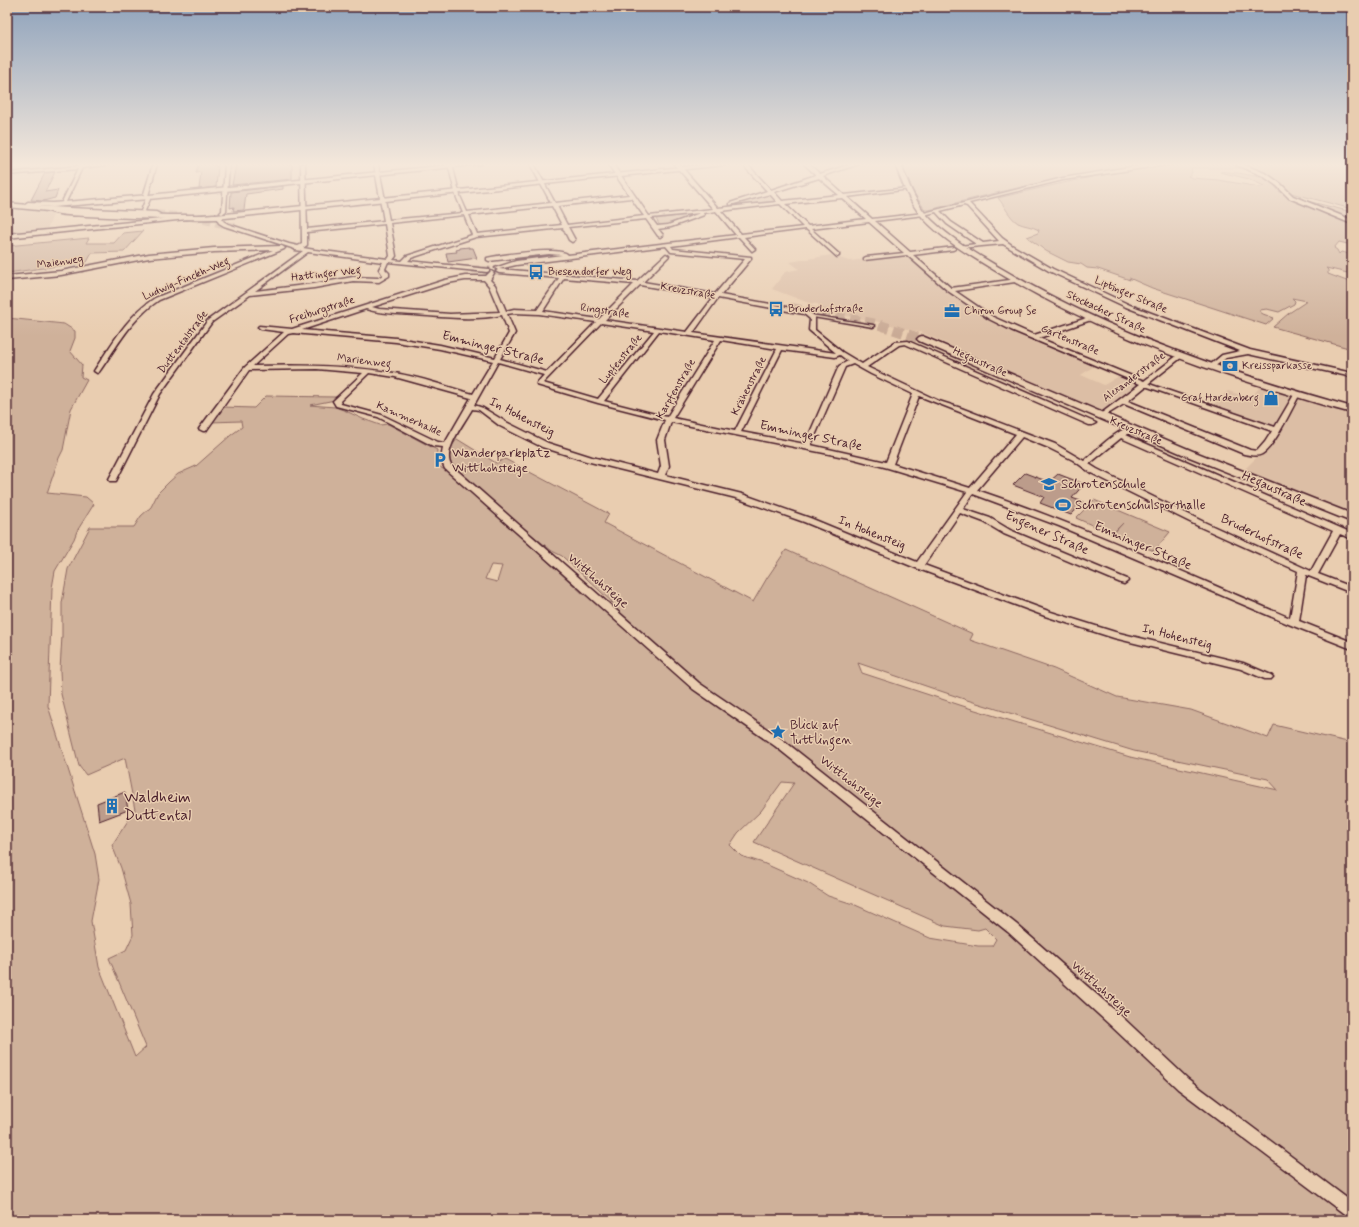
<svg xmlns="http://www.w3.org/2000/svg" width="1359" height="1227" viewBox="0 0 1359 1227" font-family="Mynerve,sans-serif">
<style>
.built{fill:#dcbea5}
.green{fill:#cfb19a;stroke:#8c6862;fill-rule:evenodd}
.building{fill:#bc9c8b;stroke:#4a1f2b}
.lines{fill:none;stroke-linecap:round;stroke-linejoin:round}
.primary-tunnel-far1{stroke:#c9aa95;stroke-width:8;stroke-dasharray:8 4;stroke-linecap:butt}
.primary-tunnel{stroke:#c9aa95;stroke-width:10;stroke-dasharray:10 5;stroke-linecap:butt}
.pedestrian-casing{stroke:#4a1f2b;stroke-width:3}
.minor-casing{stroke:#4a1f2b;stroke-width:3}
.tertiary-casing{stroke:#4a1f2b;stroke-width:3}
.primary-casing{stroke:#4a1f2b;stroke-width:3}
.pedestrian{fill:#e9cdb0;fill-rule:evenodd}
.minor{fill:#e9cdb0;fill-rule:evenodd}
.tertiary{fill:#e9cdb0;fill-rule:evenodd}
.primary{fill:#e9cdb0;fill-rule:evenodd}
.labels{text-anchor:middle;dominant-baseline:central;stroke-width:3;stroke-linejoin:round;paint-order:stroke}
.far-street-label{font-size:11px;fill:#4a1f2b;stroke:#e9cdb0}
.far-poi-label{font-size:11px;fill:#4a1f2b;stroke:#e9cdb0;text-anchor:start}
.street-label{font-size:13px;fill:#4a1f2b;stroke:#e9cdb0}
.poi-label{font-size:13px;fill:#4a1f2b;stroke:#e9cdb0;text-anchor:start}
.near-poi-label{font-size:16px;fill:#4a1f2b;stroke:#e9cdb0;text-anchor:start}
</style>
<rect width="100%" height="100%" fill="#e9cdb0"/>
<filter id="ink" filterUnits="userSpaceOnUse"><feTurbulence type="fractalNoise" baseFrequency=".025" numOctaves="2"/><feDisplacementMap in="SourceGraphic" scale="8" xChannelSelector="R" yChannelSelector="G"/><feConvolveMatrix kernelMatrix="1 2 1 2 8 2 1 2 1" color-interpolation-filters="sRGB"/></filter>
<g filter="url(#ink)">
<path class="built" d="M7 164H58L56 168 7 173Z
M229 164H300L301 181 228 188Z
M7 209 47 212 54 213 46 231 7 234Z
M908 254 950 290 991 318 1097 364 1081 375 1104 385 1121 375 1139 385 1109 409 1099 410 1088 408 923 333 871 320 821 312 818 304 809 303 772 289 785 272 799 269 790 262 831 255 849 261Z
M1262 384 1352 411V515L1242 472 1261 453 1279 431 1212 406 1228 391 1251 398Z"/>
<path class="green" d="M903 164H979L984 167 998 164H1153C1077 173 1003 190 929 210H925C917 196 903 181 903 164Z
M1229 164 1241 168H1191L1192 173 1188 176 1192 178 1218 180 1260 187 1264 186 1249 179 1220 172C1225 170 1262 177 1268 179 1273 182 1275 187 1279 191 1281 193 1284 194 1287 196L1352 212V245L1339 242 1334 248 1337 250 1339 254 1341 252 1350 254 1348 257 1352 264V274L1326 268 1328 270V274L1352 283V349L1273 327 1289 313 1307 301 1292 298 1295 301 1294 304 1279 312 1267 309 1260 310V312L1263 314 1274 318 1266 325 1152 288 1129 278 1130 280 1098 269 1087 268 1081 264 1068 262 1046 251 1027 237 1038 233 1039 230C1032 226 1024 226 1018 223 1009 217 1005 206 998 198 1041 188 1085 177 1129 171 1162 166 1196 164 1229 164Z
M1241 164H1352V209L1291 193 1270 176Z
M765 195 772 197 775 201 735 205Z
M695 214 696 215 660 226 656 219Z
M143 231 124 252 92 253 87 262 7 273V246L89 238 86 243H114L123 233Z
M7 318 64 324 75 331V338L70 351 82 365 81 377 87 380 71 409 63 450 59 458 47 493 86 497 94 504 77 531 74 539 55 571 52 588 48 706 95 854 99 879 91 921 99 967 135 1057 146 1047 109 958 126 950 133 935 131 904 121 868 112 845 135 810 125 758 86 775 79 766 61 694 60 670 62 636V603L68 569 90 527H134L141 516 151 507 158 493 169 482 178 474 196 466 231 435 242 427 241 421 211 422 222 407 254 408 266 396 336 397 335 400 310 405 335 407 346 411 363 419 380 425 388 424 437 450 436 464 443 469 454 468 448 460 452 446 457 439 496 463 505 459 609 514 604 523 753 602 767 578 786 550 973 634 970 640 1054 669 1117 697 1191 710 1268 738 1274 725 1352 743V1220H7ZM521 526 552 551 562 556 613 603 583 594 514 530ZM491 565 502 566 497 582 485 579ZM858 663 967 700 1134 751 1268 779 1278 790 1130 757 972 709 862 673ZM782 782 794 783 754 842 945 926 978 930 985 928 996 939 992 946H978L930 938 853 904 828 896 808 883 763 863 741 856 730 845 738 833 761 811Z
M1094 500 1170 532 1154 551 1113 534 1123 523 1112 534 1076 518Z"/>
<path class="building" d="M198 164H216L215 166H218L216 187 199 189 201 172 196 173Z
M245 164H292V179L232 185 236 165Z
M55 172 45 192 58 190 55 198 43 201 31 200 45 173Z
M283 186V189L246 194 244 210 233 211 234 207 230 208 231 192Z
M469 247V248H473L477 258 448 262 446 253 457 252 456 250 460 249V248Z
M1025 473 1049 482 1058 474 1084 484 1072 498 1083 502 1071 515 1040 503 1044 497 1013 485Z
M125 792 128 810 99 821 97 803Z"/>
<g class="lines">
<path class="primary-tunnel-far1" d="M156 214 196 218 235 227
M471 269 514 272"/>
<path class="primary-tunnel" d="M791 308 877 324 922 339"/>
<defs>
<path id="pedestrian" d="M811 315 873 325 875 326 873 327 813 317 811 316Z"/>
<path id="minor" d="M7 164H9V165L7 166Z
M80 164H114L82 168 65 204 63 205 61 204 78 169 7 175V173L79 166Z
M153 164H157L148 196 151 197 145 211 143 212 141 211 146 198 143 197Z
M225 164H229L226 211 222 214 220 213 222 211Z
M301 164H305L307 229 384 221 374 164H378L389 220 463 213 456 196 448 164H452L460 196 467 212 551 203 530 164H534L555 203 629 195 608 164H613L649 216 713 209 674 164H679L718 208 777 202 770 194 730 205V203L767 191 742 164H747L771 190 816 175 804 164H809L820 174 851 164H859L823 176 844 195 908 188 910 189 847 197 872 219 924 213 1063 178 1117 169 1153 164H1170L1063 180 969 203 1002 238 1013 246 1053 269 1130 305 1250 350 1352 373V377L1248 354 1226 358 1214 367H1210V365L1222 355 1240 351 1126 307 1049 271 1003 244 960 248V246L976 244 947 224 936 212 924 215 875 221 910 252 955 247V249L953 250 913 255 951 288 1017 279V281L1015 282 955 291 993 317 1034 335 1087 318H1091V320L1039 338 1144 381 1178 355H1182V357L1149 383 1152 385 1275 427 1295 393H1299L1300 394C1292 408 1275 446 1262 454 1257 457 1250 455 1244 454L1124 404 1103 417H1099V415L1140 384 1011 330 989 319 948 291 907 255 864 260V258L866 257 904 253 869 222 811 229 839 254V256L837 257 806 229 744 237 755 249 752 251 739 237 671 246 673 249 751 257V259L721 295 808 311 815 317V330L842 352 862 364 895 342 908 341 1096 423 1092 425H1089L905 344 899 345 867 367 939 401 961 408 1055 444 1084 461C1094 452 1121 425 1134 427V431L1126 435 1352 533V539L1340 534 1318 574 1352 587V593L1306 575 1299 621 1352 642V649L1291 625 1059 526 973 494 963 509 990 518 1010 530 1127 579 1128 581 1124 584 1121 583 1004 534 984 522 960 513 924 565 1051 612 1115 632 1243 663 1271 675 1273 677 1271 679H1265L1241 669 1114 638 1045 616 916 568 804 522 736 498 586 461 542 447 500 426 479 410 472 409C465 422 442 451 451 465L699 683 783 740 1016 924 1119 1014 1188 1079 1352 1202V1219L1347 1216 1178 1089 1109 1024 1008 932 775 746 693 689 445 469 441 460 443 447 433 446 378 417 336 406 333 401 334 400 363 373 317 369 249 370 206 431H203L199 429 245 367 284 332 261 329 258 327 259 326 292 329 445 280 465 276H486L491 271 494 273 490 280 495 285 506 311 514 309 537 310 559 278 499 273 497 272 496 271 498 270 495 268 516 261 562 255 549 254 489 261 487 260V258C500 255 562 246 568 255L736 235 716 211 703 213 704 215 671 227 658 229 663 235 660 237 658 236 646 219 568 227 575 240 572 242 569 240 563 228 476 237 411 258 408 261 489 269V271L487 272 388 262 385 269 389 273V276L379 282 353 281 314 288 250 295 212 322 160 394 117 479 116 481H110L109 479 154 394 208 320 303 251 295 250V249L224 226 219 223 216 217 221 216 223 221 228 224 289 244 298 246 302 244ZM819 178 839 195 782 201 774 192ZM631 198 644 216 567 225 557 206ZM842 198 866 219 808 226 785 204ZM780 204 803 227 741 234 721 211ZM964 205 967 206 999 241 983 243 951 222 940 211ZM552 206 562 225 477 234 469 215ZM700 213 668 225 657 226 651 218ZM464 215 472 235 407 256 402 261 393 260 396 256 390 223ZM385 224 390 256 388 259 315 250 303 248 307 245V232ZM666 246 671 252 745 259 715 294 643 282 669 256 666 254 637 281 499 269 516 265ZM308 252 383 262 379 269 383 275 378 278 353 277 314 284 255 291ZM564 278 634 284 599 319 543 311ZM465 280H484L489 286 500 312 450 314 379 309 372 307 448 283ZM640 285 713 298 687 332 605 320ZM718 298 804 314 810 319 809 330 836 353 693 333ZM366 309C382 314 398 314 415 315 443 317 473 321 502 315L509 333 495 358 440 345 396 338 302 330ZM514 313 539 314 596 322 547 372 500 359 515 333 507 314ZM601 323 654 331 598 399 543 383ZM659 331 715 340 667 417 604 401ZM293 333 396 342 440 349 493 361 473 394C447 387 421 377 394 373 347 365 300 365 253 366L288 334ZM721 340 777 349 735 431 673 418ZM782 350 835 357 840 355 848 361 839 366 805 444 741 432ZM498 362 544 375 537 383V385L598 403 665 420 657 440 661 466 658 474 592 457 548 443 506 422 483 408 474 405ZM853 364 871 374 913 394 886 462 811 445 845 367ZM369 373 395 377 471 398 445 443 438 442 382 415 341 404 340 401ZM1145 387H1148L1272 431 1265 442 1257 451 1250 450 1128 401ZM919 396 1016 434 970 488 893 464ZM671 422 854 459 888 468 967 492 917 562 810 518 742 494 665 475 669 466 665 440ZM1022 437 1049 448 1073 460 1091 473 1198 526 1298 571 1290 618C1186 574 1084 526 977 490ZM1121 438 1333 531 1311 571 1204 522 1097 469 1089 464Z
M1235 164H1242L1267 174 1281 184 1293 196 1352 220V224L1289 198 1277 186 1263 176Z
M213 214H215V216L7 238V234Z
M282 246 285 248 284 249 159 300C131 319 118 345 99 372L97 373 94 371C112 344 127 316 155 298L273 250 214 252 149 258 61 275 7 280V276L61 271 149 254 214 248Z"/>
<path id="tertiary" d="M459 164H482L149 199 53 207 28 206 25 204 28 202 53 203 149 195Z
M711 164H734L216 219C173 220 130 218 87 216 75 215 55 216 45 209L48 207 108 213 169 215H216Z
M895 164H901C907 181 914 199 925 213 944 235 978 255 1004 270 1112 334 1231 373 1352 407V413C1325 406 1298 397 1271 389 1178 361 1087 325 1004 276 976 259 945 242 923 218 910 203 902 183 895 164Z"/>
<path id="primary" d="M7 203 48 207 156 212 160 214 156 216 48 211 7 207Z
M922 336 1195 452 1352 514V522L1187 456 919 341 917 339 919 337Z"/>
</defs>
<use href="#pedestrian" class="pedestrian-casing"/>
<use href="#minor" class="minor-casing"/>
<use href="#tertiary" class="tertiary-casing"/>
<use href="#primary" class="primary-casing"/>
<use href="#pedestrian" class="pedestrian"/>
<use href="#minor" class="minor"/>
<use href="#tertiary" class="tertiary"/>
<use href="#primary" class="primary"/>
</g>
</g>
<linearGradient id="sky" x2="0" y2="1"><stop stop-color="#8fa3bc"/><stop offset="0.49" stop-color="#f5e8db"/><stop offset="1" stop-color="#f5e8db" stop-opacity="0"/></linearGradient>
<rect width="1359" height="336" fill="url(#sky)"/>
<defs>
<symbol id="bus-bare" viewBox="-9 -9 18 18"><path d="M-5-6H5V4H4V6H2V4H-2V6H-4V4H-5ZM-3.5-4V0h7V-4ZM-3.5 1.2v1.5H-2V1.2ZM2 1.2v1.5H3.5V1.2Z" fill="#1f6fb2" stroke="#e9cdb0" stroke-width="2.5" paint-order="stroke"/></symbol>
<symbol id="office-bare" viewBox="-9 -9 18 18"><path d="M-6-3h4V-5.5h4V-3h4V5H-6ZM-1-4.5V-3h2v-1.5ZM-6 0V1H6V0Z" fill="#1f6fb2" stroke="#e9cdb0" stroke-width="2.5" paint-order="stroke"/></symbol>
<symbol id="bank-bare" viewBox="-9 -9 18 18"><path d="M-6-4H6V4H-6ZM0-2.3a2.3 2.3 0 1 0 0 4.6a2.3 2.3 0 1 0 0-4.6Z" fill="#1f6fb2" stroke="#e9cdb0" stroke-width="2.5" paint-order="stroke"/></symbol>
<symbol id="shop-bare" viewBox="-9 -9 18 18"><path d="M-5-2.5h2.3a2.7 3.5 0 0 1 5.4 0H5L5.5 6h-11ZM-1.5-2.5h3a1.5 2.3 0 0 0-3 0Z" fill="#1f6fb2" stroke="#e9cdb0" stroke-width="2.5" paint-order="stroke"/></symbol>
<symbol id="parking-bare" viewBox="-9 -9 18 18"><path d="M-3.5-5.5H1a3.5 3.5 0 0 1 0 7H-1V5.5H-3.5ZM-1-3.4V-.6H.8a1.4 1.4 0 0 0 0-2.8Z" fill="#1f6fb2" stroke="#e9cdb0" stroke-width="2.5" paint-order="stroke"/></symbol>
<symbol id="school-bare" viewBox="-9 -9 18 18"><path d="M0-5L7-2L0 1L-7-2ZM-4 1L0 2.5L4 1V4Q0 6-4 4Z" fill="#1f6fb2" stroke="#e9cdb0" stroke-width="2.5" paint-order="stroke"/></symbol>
<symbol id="stadium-bare" viewBox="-9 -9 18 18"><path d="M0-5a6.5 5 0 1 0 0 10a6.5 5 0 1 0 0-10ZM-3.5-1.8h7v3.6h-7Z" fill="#1f6fb2" stroke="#e9cdb0" stroke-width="2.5" paint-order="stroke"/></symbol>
<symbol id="sight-bare" viewBox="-9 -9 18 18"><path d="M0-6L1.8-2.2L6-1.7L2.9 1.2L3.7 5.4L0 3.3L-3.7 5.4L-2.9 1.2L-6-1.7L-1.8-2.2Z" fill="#1f6fb2" stroke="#e9cdb0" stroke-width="2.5" paint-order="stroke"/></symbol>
<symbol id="building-bare" viewBox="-9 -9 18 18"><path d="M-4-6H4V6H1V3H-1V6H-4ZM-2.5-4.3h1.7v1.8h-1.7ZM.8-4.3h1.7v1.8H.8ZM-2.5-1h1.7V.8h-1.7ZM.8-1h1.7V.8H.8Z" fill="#1f6fb2" stroke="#e9cdb0" stroke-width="2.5" paint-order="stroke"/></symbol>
</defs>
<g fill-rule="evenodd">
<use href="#bus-bare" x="525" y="261" width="22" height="22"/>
<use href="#bus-bare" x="765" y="298" width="22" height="22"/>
<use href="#office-bare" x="941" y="300" width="22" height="22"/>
<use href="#bank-bare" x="1219" y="355" width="22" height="22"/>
<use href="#shop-bare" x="1260" y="387" width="22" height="22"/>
<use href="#parking-bare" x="429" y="449" width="22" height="22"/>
<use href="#school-bare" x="1038" y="473" width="22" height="22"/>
<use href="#stadium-bare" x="1052" y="494" width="22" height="22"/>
<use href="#sight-bare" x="767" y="721" width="22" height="22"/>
<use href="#building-bare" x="101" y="795" width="22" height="22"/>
</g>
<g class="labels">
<g class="far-street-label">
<text transform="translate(60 262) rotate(-8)">Maienweg</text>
<text transform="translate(326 274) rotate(-6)">Hattinger Weg</text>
<text transform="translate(186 279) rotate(-23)">Ludwig-Finckh-Weg</text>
<text transform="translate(688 291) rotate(10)">Kreuzstraße</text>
<text transform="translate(1131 295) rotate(23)">Liptinger Straße</text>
<text transform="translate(322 310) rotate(-18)">Freiburgstraße</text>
<text transform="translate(605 311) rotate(8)">Ringstraße</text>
<text transform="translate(1106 312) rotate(25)">Stockacher Straße</text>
<text transform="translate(1070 340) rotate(23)">Gartenstraße</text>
<text transform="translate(183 342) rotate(-53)">Duttentalstraße</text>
<text transform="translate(621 359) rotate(-51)">Lupfenstraße</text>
<text transform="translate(364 361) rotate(7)">Marienweg</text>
<text transform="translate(980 362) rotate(24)">Hegaustraße</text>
<text transform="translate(1134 377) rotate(-37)">Alexanderstraße</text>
<text transform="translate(749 386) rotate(-63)">Krähenstraße</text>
<text transform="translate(676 389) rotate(-60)">Karpfenstraße</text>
<text transform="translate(409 419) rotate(24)">Kammerhalde</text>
<text transform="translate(1136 431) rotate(23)">Kreuzstraße</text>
</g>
<g class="far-poi-label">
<text x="548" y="272">Biesendorfer Weg</text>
<text x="788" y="309">Bruderhofstraße</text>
<text x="964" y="311">Chiron Group Se</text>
<text x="1242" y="366">Kreissparkasse</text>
<text x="1259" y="398" text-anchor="end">Graf Hardenberg</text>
</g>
<g class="street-label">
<text transform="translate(493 348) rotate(14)">Emminger Straße</text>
<text transform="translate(522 417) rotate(27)">In Hohensteig</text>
<text transform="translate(811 436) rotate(12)">Emminger Straße</text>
<text transform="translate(1274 489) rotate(24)">Hegaustraße</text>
<text transform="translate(872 533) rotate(22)">In Hohensteig</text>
<text transform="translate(1047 533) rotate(24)">Engener Straße</text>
<text transform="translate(1262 537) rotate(25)">Bruderhofstraße</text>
<text transform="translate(1143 546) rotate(23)">Emminger Straße</text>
<text transform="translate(598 581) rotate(41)">Witthohsteige</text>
<text transform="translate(1177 637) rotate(14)">In Hohensteig</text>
<text transform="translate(851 782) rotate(38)">Witthohsteige</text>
<text transform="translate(1101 989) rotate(42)">Witthohsteige</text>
</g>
<g class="poi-label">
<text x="452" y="453">Wanderparkplatz<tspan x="452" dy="15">Witthohsteige</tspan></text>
<text x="1061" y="484">Schrotenschule</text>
<text x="1075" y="505">Schrotenschulsporthalle</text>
<text x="790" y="725">Blick auf<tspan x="790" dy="15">Tuttlingen</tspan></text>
</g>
<g class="near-poi-label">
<text x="124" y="797">Waldheim<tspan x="124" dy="18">Duttental</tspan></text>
</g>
</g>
<rect width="1359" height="1227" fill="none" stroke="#e9cdb0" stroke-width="24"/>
<rect x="12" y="12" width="1335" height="1203" fill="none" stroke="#4a1f2b" stroke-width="1.5" filter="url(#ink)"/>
</svg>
